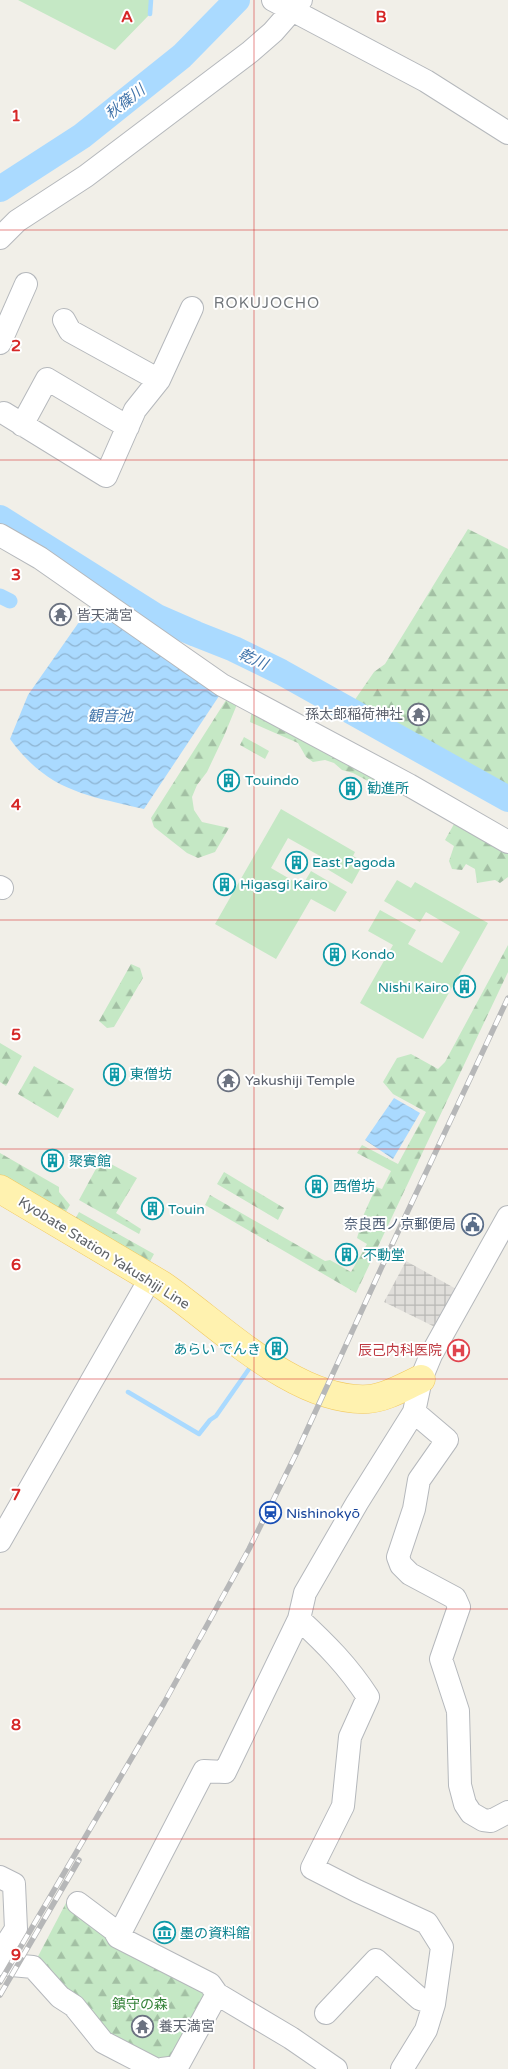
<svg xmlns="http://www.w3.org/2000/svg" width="508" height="2069" viewBox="0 0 508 2069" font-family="'Varela Round','Noto Sans JP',sans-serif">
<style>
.industrial{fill:url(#industrial-grid)}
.green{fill:#c5e8c5}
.forest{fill:url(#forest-firs)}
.water{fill:url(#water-waves)}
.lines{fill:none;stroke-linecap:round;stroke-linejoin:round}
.stream{stroke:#aadaff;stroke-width:4.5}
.canal{stroke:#aadaff;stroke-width:15}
.river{stroke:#aadaff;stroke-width:26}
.minor-casing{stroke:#b5b8bc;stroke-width:24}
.major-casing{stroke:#f2c960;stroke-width:29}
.minor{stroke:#fff;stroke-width:22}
.major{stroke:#fff2af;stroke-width:28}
.rail-casing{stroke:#b6b7b8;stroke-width:5.5}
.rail{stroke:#fff;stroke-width:4;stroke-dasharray:11;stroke-linecap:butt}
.grid{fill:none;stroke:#d62828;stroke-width:1;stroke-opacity:0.55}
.labels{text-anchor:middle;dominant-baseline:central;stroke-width:4;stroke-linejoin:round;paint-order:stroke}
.worship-label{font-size:14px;fill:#5b616d;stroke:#fff;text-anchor:start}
.culture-label{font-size:14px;fill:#0d838f;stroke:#fff;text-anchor:start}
.service-label{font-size:14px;fill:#4e5e75;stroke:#fff;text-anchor:end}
.street-label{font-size:14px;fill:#5f6368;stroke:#fff}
.health-label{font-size:14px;fill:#be3a42;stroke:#fff;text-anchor:end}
.transit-label{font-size:14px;fill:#164399;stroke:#fff;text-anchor:start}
.park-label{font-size:14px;fill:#348238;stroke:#fff}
.water-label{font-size:15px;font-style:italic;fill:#4174aa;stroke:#fff}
.neighbourhood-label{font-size:15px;letter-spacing:1px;fill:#70757a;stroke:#fff}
.grid-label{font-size:16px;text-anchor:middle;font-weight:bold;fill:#d62828;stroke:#fff;stroke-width:4;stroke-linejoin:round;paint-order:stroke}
</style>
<defs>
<pattern id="industrial-grid" width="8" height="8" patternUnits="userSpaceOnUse" patternTransform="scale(1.25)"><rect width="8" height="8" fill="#e0deda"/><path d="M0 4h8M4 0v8" fill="none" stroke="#b9b8b5"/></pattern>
<pattern id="forest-firs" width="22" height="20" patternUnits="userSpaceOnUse" patternTransform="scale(1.25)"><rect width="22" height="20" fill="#c5e8c5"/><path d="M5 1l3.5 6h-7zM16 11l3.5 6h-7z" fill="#a3c0a4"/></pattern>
<pattern id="water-waves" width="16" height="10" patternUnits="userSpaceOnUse" patternTransform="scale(1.25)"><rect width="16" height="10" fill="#aadaff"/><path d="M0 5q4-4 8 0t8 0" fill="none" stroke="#8eb4d2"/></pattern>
</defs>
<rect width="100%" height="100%" fill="#f1efe8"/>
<path class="industrial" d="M406 1261 458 1290 437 1328 384 1302Z"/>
<path class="green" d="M18 0H151L150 14 115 50Z
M281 809 355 852 353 856 364 862 352 884 317 863 320 856 288 838 271 868 302 886 311 871 347 892 335 912 311 899 276 959 215 924Z
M397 880 411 888 415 882 488 923 423 1039 360 1003 393 945 368 931 380 910 416 930 408 944 442 963 460 932 426 912 420 922 384 901Z"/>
<path class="forest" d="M468 529 508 549V787L354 701 374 672 385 664Z
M228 697 238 702 224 736 207 772 197 785 192 797 194 810 202 822 229 828 215 852 198 858 187 853 154 827 151 818Z
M252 709 388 778 381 788 353 773 342 770 334 763 325 760 313 762 306 757 298 743 250 722Z
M244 737 269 751 265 759 240 745Z
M458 817 508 847V877L500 883 495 880 477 883 475 869 466 864 462 870 452 869 449 861 454 846 445 840Z
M508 945V972L356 1293 205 1205 210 1195 325 1261 330 1260 351 1272 367 1244 357 1238 364 1214 376 1187 382 1189 391 1171 357 1153 362 1145 398 1164 426 1112 393 1094 383 1082 397 1058 411 1054 438 1069 445 1062Z
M131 964 140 968 143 978 114 1027 107 1028 99 1021Z
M0 1043 22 1056 6 1086 0 1082Z
M34 1066 74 1089 58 1118 18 1094Z
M0 1153 59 1187V1192L70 1205 64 1215 0 1178Z
M111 1164 137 1178 116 1213 141 1229 139 1234 79 1200 98 1165Z
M224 1172 284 1208 278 1220 217 1184Z
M79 1212 154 1254 147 1267 73 1223Z
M68 1899 210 1984 177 2066 104 2041 33 1966Z"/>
<path class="water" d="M93 602 221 693 144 809C85 795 48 791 10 739L28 695Z
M394 1098 420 1113 393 1159 365 1140Z"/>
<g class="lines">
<path class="stream" d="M150 14 151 0
M128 1392 199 1434 210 1420 216 1416 251 1366"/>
<path class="canal" d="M0 596 10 601"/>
<path class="river" d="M0 189 82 136 182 56 237 0
M0 518 157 617 196 634 234 649 281 672 508 799"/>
<defs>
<path id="minor" d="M273 0 426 81 508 133
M0 238 17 221 86 176 250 52 273 32 301 0
M64 320 70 331 159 380
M0 343 26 284
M4 413 106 476 135 410 159 380 192 308
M22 425 47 379 128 427
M0 535 40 558 222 685 409 785 508 842
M0 887 2 888
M414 1412 447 1440 419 1480 414 1509 398 1557 401 1565 410 1574 455 1598 459 1607 441 1659 458 1711 460 1785 465 1804 471 1813 483 1820 491 1821 508 1812
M0 1541 150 1279
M0 1877 14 1884 16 1929 0 1954
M78 1903 114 1930 118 1937 210 1984 217 1994 291 2038 336 2069
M118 1937 204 1771 225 1772 299 1619
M0 1964 33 1967 60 1997 74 2006 103 2042 155 2069
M326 2013 376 1960 420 1999 434 2004
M162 2069 177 2067 217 1994
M402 2069 426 2030 434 2004 442 1947 427 1923 357 1891 312 1868 343 1806 350 1737 368 1697C348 1666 326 1644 299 1619L305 1593 357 1503 414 1412 421 1379 431 1355 508 1217"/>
<path id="major" d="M0 1189 162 1285C219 1324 295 1403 368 1399 386 1398 405 1386 421 1379"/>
</defs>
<use href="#minor" class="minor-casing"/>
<use href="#major" class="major-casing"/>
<use href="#minor" class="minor"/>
<use href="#major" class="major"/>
<defs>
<path id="rail" d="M0 1982 164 1703 249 1549 296 1454 390 1249 508 998
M0 1995 79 1860"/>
</defs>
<use href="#rail" class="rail-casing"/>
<use href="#rail" class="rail"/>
</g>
<path class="grid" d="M254 0V2069M0 230H508M0 460H508M0 690H508M0 920H508M0 1149H508M0 1379H508M0 1609H508M0 1839H508"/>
<defs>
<symbol id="temple-ring" viewBox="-11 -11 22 22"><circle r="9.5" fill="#fff" stroke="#6b7280" stroke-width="1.5"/><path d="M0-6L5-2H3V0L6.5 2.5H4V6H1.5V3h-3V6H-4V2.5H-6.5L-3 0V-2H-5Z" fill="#6b7280"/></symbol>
<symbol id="building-ring" viewBox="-11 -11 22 22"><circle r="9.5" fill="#fff" stroke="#0f9aa8" stroke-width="1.5"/><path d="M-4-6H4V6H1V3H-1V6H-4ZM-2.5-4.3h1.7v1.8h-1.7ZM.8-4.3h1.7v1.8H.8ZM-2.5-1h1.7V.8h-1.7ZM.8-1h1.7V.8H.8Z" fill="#0f9aa8"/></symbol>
<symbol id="civic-ring" viewBox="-11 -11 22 22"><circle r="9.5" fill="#fff" stroke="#5c6f8a" stroke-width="1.5"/><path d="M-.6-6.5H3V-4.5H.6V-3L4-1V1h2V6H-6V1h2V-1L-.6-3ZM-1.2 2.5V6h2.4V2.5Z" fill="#5c6f8a"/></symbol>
<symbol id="hospital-ring" viewBox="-11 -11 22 22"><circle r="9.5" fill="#fff" stroke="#e0444e" stroke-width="1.5"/><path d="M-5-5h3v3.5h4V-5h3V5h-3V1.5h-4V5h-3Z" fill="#e0444e"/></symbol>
<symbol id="station-ring" viewBox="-11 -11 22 22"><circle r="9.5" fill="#fff" stroke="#1a4fb4" stroke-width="1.5"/><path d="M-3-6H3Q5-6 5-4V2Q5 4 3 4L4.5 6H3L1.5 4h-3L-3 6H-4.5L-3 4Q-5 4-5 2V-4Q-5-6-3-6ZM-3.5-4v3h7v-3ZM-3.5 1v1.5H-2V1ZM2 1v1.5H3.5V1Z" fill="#1a4fb4"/></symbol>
<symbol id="museum-ring" viewBox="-11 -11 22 22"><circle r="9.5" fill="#fff" stroke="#0f9aa8" stroke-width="1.5"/><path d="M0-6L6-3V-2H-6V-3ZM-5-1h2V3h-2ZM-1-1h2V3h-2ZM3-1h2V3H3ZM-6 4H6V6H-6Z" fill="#0f9aa8"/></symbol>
</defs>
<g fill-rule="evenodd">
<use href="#temple-ring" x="48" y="602" width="25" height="25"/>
<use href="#temple-ring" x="406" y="702" width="25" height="25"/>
<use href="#building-ring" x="216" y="768" width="25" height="25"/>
<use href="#building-ring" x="338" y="776" width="25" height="25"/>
<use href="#building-ring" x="284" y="850" width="25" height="25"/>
<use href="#building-ring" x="212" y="872" width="25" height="25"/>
<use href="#building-ring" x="322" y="942" width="25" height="25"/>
<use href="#building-ring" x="452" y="974" width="25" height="25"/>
<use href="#building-ring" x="102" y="1062" width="25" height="25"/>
<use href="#temple-ring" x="216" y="1068" width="25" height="25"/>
<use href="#building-ring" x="40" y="1148" width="25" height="25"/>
<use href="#building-ring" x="304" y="1174" width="25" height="25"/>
<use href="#building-ring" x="140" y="1196" width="25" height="25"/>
<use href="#civic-ring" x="460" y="1212" width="25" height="25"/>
<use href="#building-ring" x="334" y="1242" width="25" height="25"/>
<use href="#building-ring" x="264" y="1336" width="25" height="25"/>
<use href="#hospital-ring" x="446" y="1338" width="25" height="25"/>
<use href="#station-ring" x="258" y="1500" width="25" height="25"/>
<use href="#museum-ring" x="152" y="1920" width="25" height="25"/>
<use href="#temple-ring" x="130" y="2014" width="25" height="25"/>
</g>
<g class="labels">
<g class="worship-label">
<text x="77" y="615">皆天満宮</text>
<text x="403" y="714" text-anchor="end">孫太郎稲荷神社</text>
<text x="245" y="1080">Yakushiji Temple</text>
<text x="159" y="2026">養天満宮</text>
</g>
<g class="culture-label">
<text x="245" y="780">Touindo</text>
<text x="367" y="788">勧進所</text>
<text x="312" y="862">East Pagoda</text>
<text x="240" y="884">Higasgi Kairo</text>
<text x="351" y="954">Kondo</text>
<text x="449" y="987" text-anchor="end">Nishi Kairo</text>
<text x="130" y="1074">東僧坊</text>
<text x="69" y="1161">聚賓館</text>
<text x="333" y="1186">西僧坊</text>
<text x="168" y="1209">Touin</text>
<text x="363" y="1255">不動堂</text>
<text x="261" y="1349" text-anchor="end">あらい でんき</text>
<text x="180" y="1933">墨の資料館</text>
</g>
<g class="service-label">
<text x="456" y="1224">奈良西ノ京郵便局</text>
</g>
<g class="street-label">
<text transform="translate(104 1253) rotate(32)">Kyobate Station Yakushiji Line</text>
</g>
<g class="health-label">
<text x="442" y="1350">辰己内科医院</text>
</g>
<g class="transit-label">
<text x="286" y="1513">Nishinokyō</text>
</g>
<g class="park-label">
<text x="140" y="2004">鎮守の森</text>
</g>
<g class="water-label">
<text transform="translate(125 102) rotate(-38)">秋篠川</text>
<text transform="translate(253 659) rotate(24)">乾川</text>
<text x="110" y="716">観音池</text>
</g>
<g class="neighbourhood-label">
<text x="267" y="303">ROKUJOCHO</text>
</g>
</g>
<g class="grid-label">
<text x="127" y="22">A</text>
<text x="381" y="22">B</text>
<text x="16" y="121">1</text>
<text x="16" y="351">2</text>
<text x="16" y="580">3</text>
<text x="16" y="810">4</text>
<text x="16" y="1040">5</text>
<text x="16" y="1270">6</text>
<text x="16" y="1500">7</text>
<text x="16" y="1730">8</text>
<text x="16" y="1960">9</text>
</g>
</svg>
